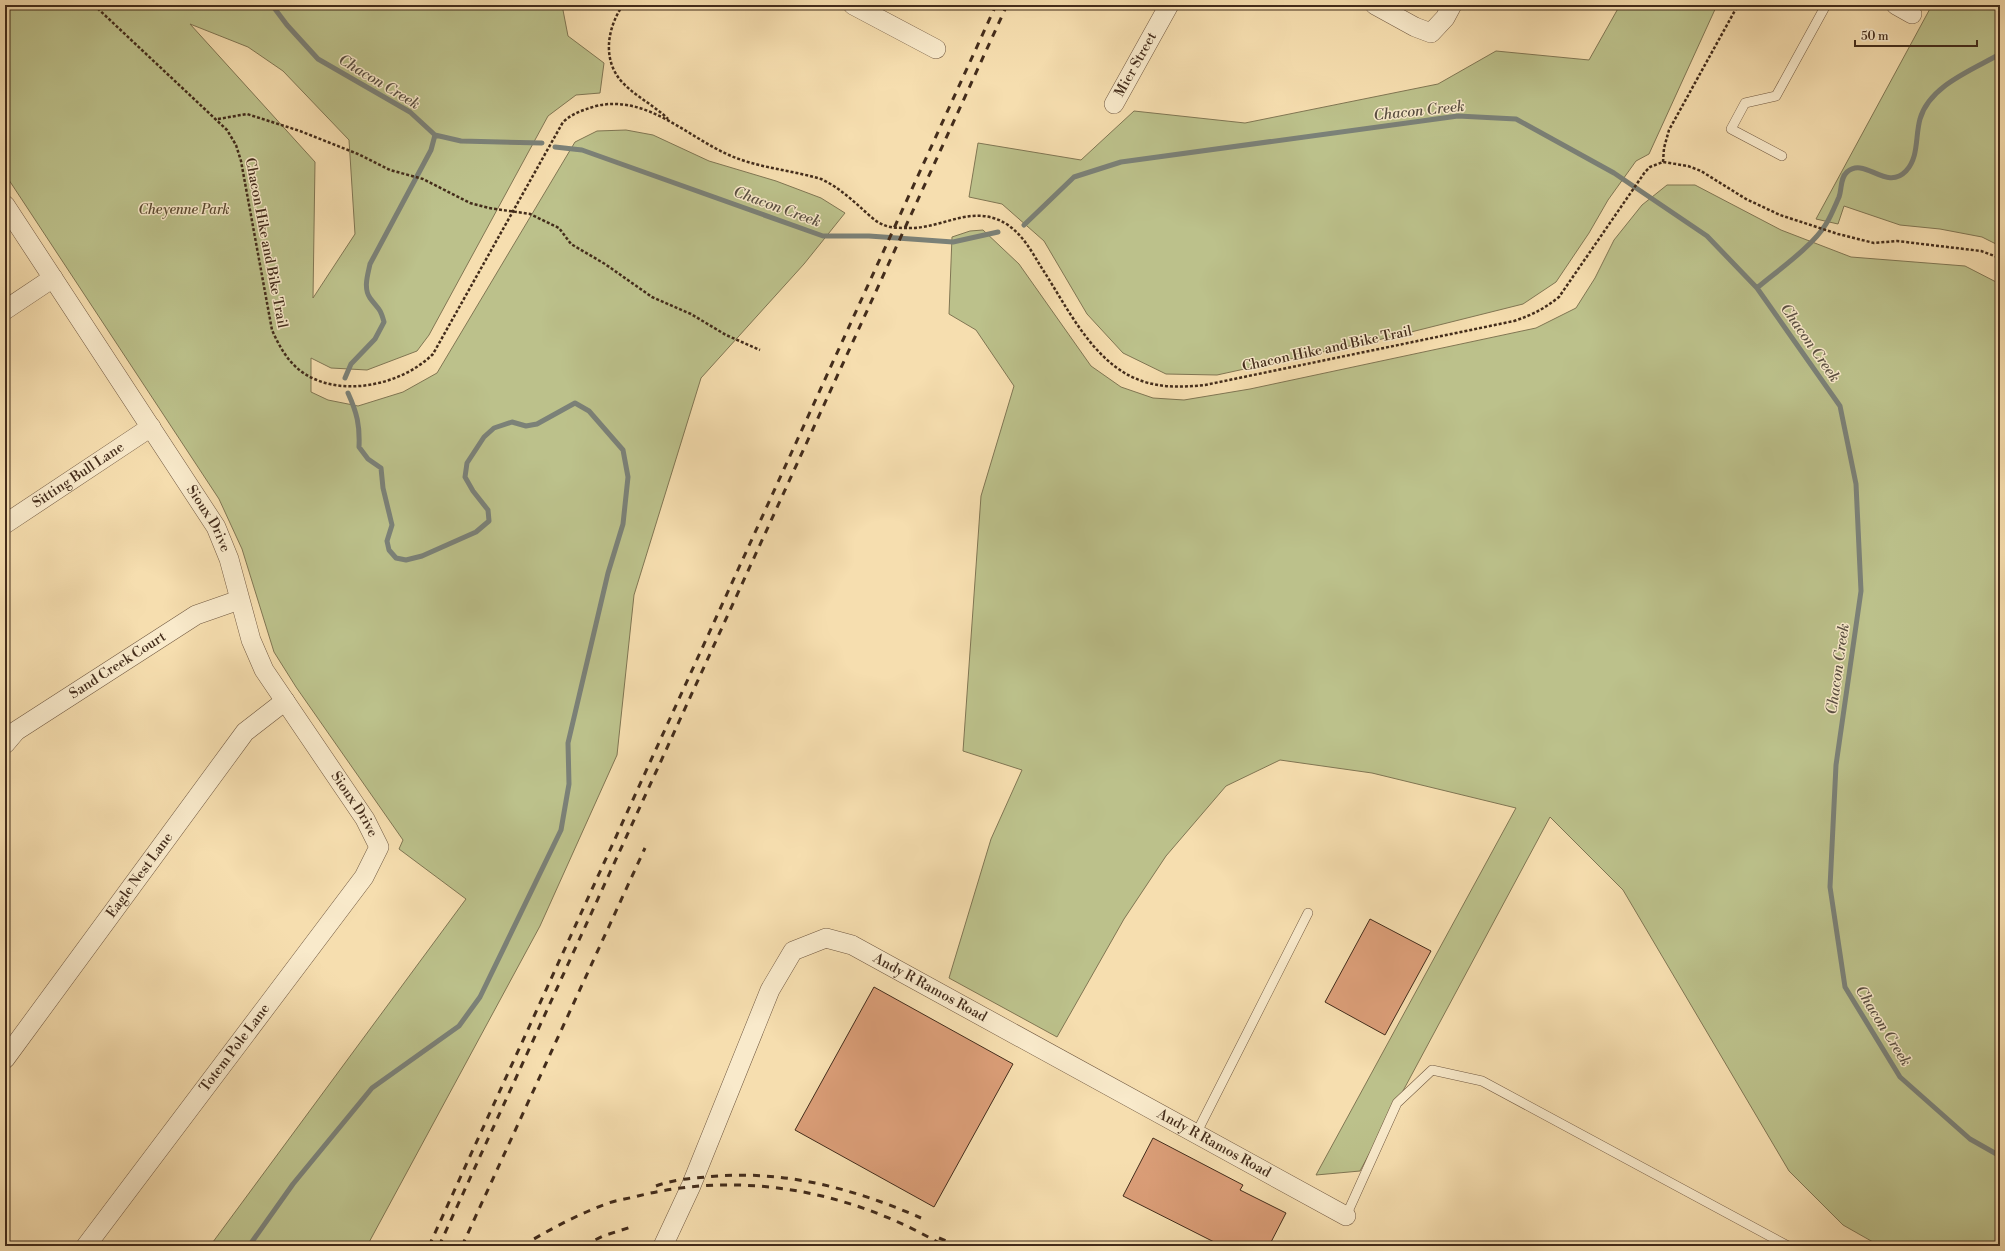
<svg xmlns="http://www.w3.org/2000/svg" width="2005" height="1251" viewBox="0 0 2005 1251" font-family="'Libre Bodoni',serif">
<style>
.green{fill:#bcc18b;stroke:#807653;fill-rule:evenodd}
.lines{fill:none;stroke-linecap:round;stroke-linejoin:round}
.stream{stroke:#7b8178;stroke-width:5}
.building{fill:#db9e78;stroke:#432c1b}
.lane-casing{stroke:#705840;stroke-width:10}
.street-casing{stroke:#705840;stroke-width:20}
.path{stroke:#432c1b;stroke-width:2.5;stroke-dasharray:3 2;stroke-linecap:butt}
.lane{stroke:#f9eacb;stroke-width:9}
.street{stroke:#f9eacb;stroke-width:19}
.rail{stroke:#432c1b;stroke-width:3;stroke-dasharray:7 7;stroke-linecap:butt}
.labels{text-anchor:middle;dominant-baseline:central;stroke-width:3;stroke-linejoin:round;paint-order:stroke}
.street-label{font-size:14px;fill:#432c1b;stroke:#f9eacb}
.park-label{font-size:14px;font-style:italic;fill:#5b4a31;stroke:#f9eacb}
.water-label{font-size:15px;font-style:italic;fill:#5a4f42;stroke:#f9eacb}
</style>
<rect width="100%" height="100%" fill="#f6deaf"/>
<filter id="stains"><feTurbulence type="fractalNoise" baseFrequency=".005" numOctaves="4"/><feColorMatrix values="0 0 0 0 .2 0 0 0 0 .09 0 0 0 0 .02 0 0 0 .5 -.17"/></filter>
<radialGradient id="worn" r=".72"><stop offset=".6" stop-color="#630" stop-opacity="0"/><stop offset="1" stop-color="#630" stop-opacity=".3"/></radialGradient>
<path class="green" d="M5 5H562L568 36 604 63 600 93 576 95 548 116 429 335 417 351 367 370 331 368 311 358V392L328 400 358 406 403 392 437 373 575 142 597 131 626 130 653 135 709 161 776 181 821 198 845 213 804 264 701 378 634 595 617 755 540 926 367 1246H210L466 899 399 849 403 840 296 687 274 652 242 549 219 499 5 174ZM190 24 248 47 283 71 349 140 355 234 313 298 315 162Z
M1620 5H1717L1649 154 1636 161 1608 200 1589 233 1556 282 1523 304 1391 337 1217 375 1166 374 1123 353 1087 314 1044 241 1002 204 969 197 978 143 1081 160 1134 111 1245 123 1438 84 1496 51 1589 60Z
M1932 5H2000V246L1982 237 1940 229 1900 225 1844 206 1838 224 1816 219Z
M1667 185H1695L1781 230 1851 257 1965 266 2000 284V1246H1880L1843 1225 1789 1171 1623 890 1550 817 1360 1171 1316 1175 1516 808 1372 773 1280 760 1226 786 1166 856 1124 919 1057 1037 949 978 991 839 1022 770 963 751 981 496 1014 386 976 330 949 314 952 237 970 231 983 230 1019 264 1091 366 1121 387 1153 398 1184 400 1250 389 1536 328 1576 308 1595 278 1614 240 1642 205Z"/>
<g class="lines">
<path class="stream" d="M272 5 287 25 318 59 410 112 435 135 461 141 542 143
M555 147 582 150 823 236H869L953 242 998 232
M1024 225 1074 177 1121 162 1458 116 1516 119 1614 173 1707 236 1757 288 1840 406 1856 484 1861 591 1836 765 1830 887 1845 987 1900 1077 1970 1139 2000 1156
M1757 288C1777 271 1813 246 1826 224 1831 216 1835 206 1839 197 1842 189 1840 178 1847 172 1865 156 1886 192 1906 171 1919 157 1915 137 1920 119 1929 86 1972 70 2000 54
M345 378 351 364 375 339 384 322C380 307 378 309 370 298 363 288 368 274 370 264L431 150 435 135
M249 1246 293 1184 372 1088 459 1026 480 997 561 830 569 784 568 743 608 573 623 524 628 477 623 450 589 411 575 403 537 424 526 426 512 422 494 428 484 437 467 463 465 477 473 491 488 510 489 521 476 532 422 556 406 560 396 558 389 550 387 541 392 525 383 488 381 468 368 459 359 447C360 425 357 413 348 393"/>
</g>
<path class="building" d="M1370 919 1431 951 1385 1035 1325 1002Z
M874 987 1013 1064 934 1207 795 1130Z
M1153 1138 1243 1185 1240 1190 1286 1213 1269 1246H1222L1123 1196Z"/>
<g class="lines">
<defs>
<path id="lane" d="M1782 156 1731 129 1745 103 1776 96 1826 5
M1196 1134 1308 913
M1346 1216 1397 1103 1432 1070 1482 1081 1788 1246"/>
<g id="street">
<path d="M853 5 936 49"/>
<path d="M1375 5 1415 27 1431 33 1445 18 1452 5"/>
<path d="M1896 5 1912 14"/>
<path id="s1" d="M1114 104 1169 5"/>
<path id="s2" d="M5 205 216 527 229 559 251 640 264 670 365 819 379 847 364 877 86 1246"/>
<path d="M5 310 53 278"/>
<path id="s3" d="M5 524 151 427"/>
<path id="s4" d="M5 744 16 731 196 615 239 600"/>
<path id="s5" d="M5 1059 245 732 285 701"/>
<path id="s6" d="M663 1246 691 1186 770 990 793 951 826 938 852 945 1346 1216"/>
</g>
</defs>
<use href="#lane" class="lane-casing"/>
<use href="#street" class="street-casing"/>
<path class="path" d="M94 5 227 130 236 145 241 161 272 330C279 346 288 362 302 372 340 399 402 385 433 354L563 122C573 113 583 110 596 106 646 94 686 136 729 155 758 168 791 170 821 179 836 186 848 196 860 207 867 213 875 222 884 225 890 228 901 228 908 228 944 229 973 202 1008 225 1024 236 1033 254 1043 270 1069 310 1095 367 1145 382 1165 388 1185 387 1205 385L1514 321C1532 315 1544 309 1559 297L1645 172 1650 167 1663 162 1688 166 1701 171 1746 199 1780 215 1838 234 1874 243 1897 241 1981 251 2000 258
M623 5C607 28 602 60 622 82 636 97 654 105 668 119
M218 119 247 114 300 131 358 154 390 170 423 179 470 203 489 208 530 214 559 228 571 244 605 264 652 297 691 314 726 335 760 350
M1663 162 1664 148 1669 130 1738 5"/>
<use href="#lane" class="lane"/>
<use href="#street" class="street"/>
<path class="rail" d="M656 1186C672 1180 690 1178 707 1177 781 1169 853 1188 921 1218
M939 1238 958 1246
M429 1246 996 5
M439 1246 1007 5
M462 1246 645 848
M522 1246C549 1230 576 1215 606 1204 616 1200 627 1199 638 1196 742 1170 852 1191 944 1246
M583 1246 603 1236 631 1227"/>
</g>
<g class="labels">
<g class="street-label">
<text stroke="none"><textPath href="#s1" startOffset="45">Mier Street</textPath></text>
<text transform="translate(266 243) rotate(79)">Chacon Hike and Bike Trail</text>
<text transform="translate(1327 349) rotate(-12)">Chacon Hike and Bike Trail</text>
<text stroke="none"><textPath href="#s3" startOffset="88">Sitting Bull Lane</textPath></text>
<text stroke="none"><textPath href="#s2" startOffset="374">Sioux Drive</textPath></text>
<text stroke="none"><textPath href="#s4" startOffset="138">Sand Creek Court</textPath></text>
<text stroke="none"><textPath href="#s2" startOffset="698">Sioux Drive</textPath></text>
<text stroke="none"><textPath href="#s5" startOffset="228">Eagle Nest Lane</textPath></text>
<text stroke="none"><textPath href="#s6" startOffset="474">Andy R Ramos Road</textPath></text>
<text transform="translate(235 1048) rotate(-53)">Totem Pole Lane</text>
<text stroke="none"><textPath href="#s6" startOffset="798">Andy R Ramos Road</textPath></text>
</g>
<g class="park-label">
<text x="184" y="210">Cheyenne Park</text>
</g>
<g class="water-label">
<text transform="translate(379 82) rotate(31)">Chacon Creek</text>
<text transform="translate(1419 111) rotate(-6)">Chacon Creek</text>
<text transform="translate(777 207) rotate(20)">Chacon Creek</text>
<text transform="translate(1810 343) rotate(55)">Chacon Creek</text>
<text transform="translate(1838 669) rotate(-82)">Chacon Creek</text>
<text transform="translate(1883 1026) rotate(58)">Chacon Creek</text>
</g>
</g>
<rect width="2005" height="1251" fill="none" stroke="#f6deaf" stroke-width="20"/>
<rect x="6" y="6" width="1993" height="1239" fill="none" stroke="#432c1b" stroke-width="2"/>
<rect x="10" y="10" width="1985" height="1231" fill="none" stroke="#432c1b"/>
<path d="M1855 40v6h122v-6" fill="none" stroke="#432c1b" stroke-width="2"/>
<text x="1861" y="40" font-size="12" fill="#432c1b" stroke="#f9eacb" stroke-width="3" paint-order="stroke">50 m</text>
<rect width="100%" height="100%" filter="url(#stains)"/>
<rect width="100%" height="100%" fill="url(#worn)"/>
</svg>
